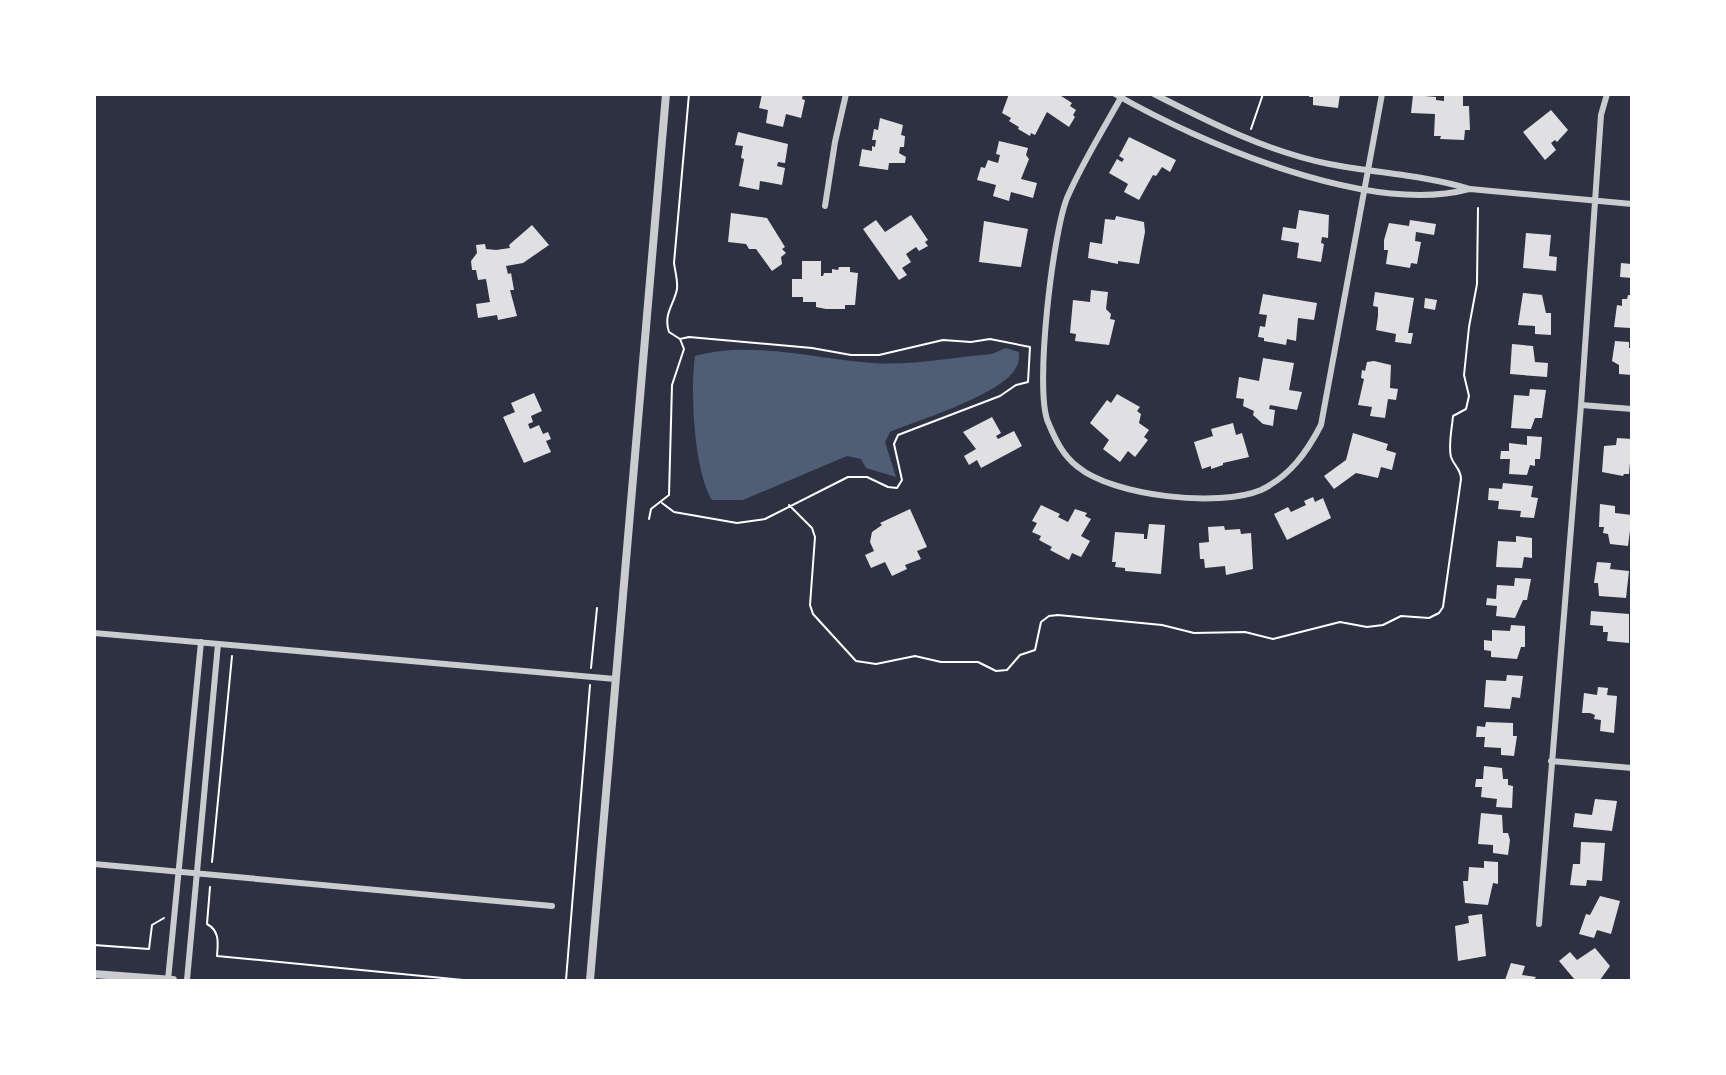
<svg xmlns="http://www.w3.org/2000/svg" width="1726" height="1075" viewBox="0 0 1726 1075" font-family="'Playfair Display',serif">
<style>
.water{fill:#4f5d75}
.building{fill:#e0e0e3}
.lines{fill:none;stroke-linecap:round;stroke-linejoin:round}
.path{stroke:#fff;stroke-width:2}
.minor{stroke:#caccd0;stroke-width:6}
.tertiary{stroke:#caccd0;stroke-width:8}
</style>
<rect width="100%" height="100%" fill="#2d3142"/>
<path class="water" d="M1006 348 1019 352C1019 357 1019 363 1017 366 1005 394 918 420 890 432L885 442 896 477 866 468 861 459 847 456 743 500H712C694 472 690 390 695 356 751 340 815 359 873 363 910 366 954 357 992 354Z"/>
<path class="building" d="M762 94H803L802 99 805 100 801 118 786 114 783 127 766 123 768 110 759 108Z
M1009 94H1058L1072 103 1070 106 1076 110 1073 115 1075 117 1069 127 1047 112 1035 135 1031 133 1030 136 1018 129 1019 127 1009 121 1011 118 1002 113Z
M1310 94H1340L1338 108 1313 105V97H1309Z
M1444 94H1463V106H1469L1470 130H1465L1464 140 1440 139 1441 136H1434L1435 114 1411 113 1413 95 1436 97V100L1444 101Z
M1551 110 1568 130 1557 142 1555 140 1551 143 1556 150 1545 160 1523 132Z
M880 118 903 125 901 135 905 136 904 147H900L899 153 906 157 905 163H889L888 170 859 166 862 149 872 151V146L875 147 876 140H872L874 129 878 130Z
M738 132 788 144 785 163 778 162 777 166 785 168 782 185 760 181 759 190 739 186 744 159 741 158 743 146 735 145Z
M1129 137 1176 160 1170 172 1162 167 1156 176 1153 175 1139 200 1124 192 1128 184 1109 173 1117 159 1122 162 1124 159 1119 156Z
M999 141 1028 148 1026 155 1029 159 1021 179 1037 183 1033 198 1011 192 1009 201 993 196 996 185 977 180 981 167 985 168 988 160 998 163 1000 155 996 154Z
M1299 210 1329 215 1328 238 1322 237 1321 243 1324 244 1321 262 1297 258 1299 243 1281 240 1283 227 1296 229Z
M731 213 767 218 785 247 782 249 786 253 781 257 782 264 772 271 756 249H749L746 244 728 242Z
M911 215 928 240 925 242 928 246 919 251 916 247 906 254 911 262 902 268 907 275 899 280 863 229 876 220 885 232Z
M1116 216 1144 222 1145 232 1139 264 1118 261V264L1088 258 1090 242 1102 244 1105 219 1115 220Z
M1410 220 1436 224 1434 235 1416 232 1415 241 1421 242 1417 264 1411 263 1410 268 1386 264 1388 250H1384V240L1389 223 1409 226Z
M984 221 1028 229 1021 267 979 262Z
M532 225 549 245 523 263 506 266 508 274 511 273 514 290H510L517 316 498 320 497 315 478 318 476 304 490 302 486 279 478 280 476 270H472L471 261 477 253 476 245 485 244 486 249 496 250 510 248 509 245Z
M1526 233 1551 235 1549 256 1557 257 1556 271 1523 268Z
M802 261H821V276H823L824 273H832V269L838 270 839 267H850V272L858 273 855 305H845V309H826L816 307V302H803V297H792V279H802Z
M1621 263 1632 264V278L1620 277Z
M1091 290 1108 292 1106 309 1111 314 1110 319 1115 320 1109 345 1075 341 1076 334 1070 333 1073 300 1090 302Z
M1375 292 1414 298 1408 333H1413L1411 344 1395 342 1396 334 1376 330 1378 316V307L1373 306Z
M1523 293 1542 295 1546 313H1551V335L1535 334V326L1518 325Z
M1263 294 1317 303 1314 320 1298 318 1296 341 1287 339 1286 345 1264 341V338L1258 337 1260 326 1265 327 1267 315 1259 314Z
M1628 295H1632L1630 328 1614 327 1617 305 1622 306V299H1627Z
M1425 298 1437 300 1435 310 1424 308Z
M1615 341 1629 342V348H1632V375L1619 374V365L1612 361Z
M1512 344 1533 346 1535 362 1548 363 1547 377 1510 374Z
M1263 358 1294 363 1289 390 1302 392 1297 410 1270 405 1269 409 1275 410 1273 426 1263 424 1253 415 1254 411 1243 406 1244 399 1236 398 1239 377 1259 381Z
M1374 361 1391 365 1390 388 1398 389 1396 400 1388 399 1385 418 1370 416 1372 407 1358 405 1364 379 1361 378 1362 370 1365 371 1367 362Z
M1530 389 1546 390 1542 418H1535L1531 429 1511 428 1514 395 1529 396Z
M534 393 542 411 531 416 533 422 528 424 530 429 539 425 543 434 548 432 551 439 546 441 551 452 524 463 503 417 515 412 511 403Z
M1117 394 1140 407 1137 411 1141 414 1139 423 1149 430 1144 437 1148 440 1135 457 1128 451 1120 462 1103 449 1109 440 1090 423 1107 400 1111 403Z
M992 417 1001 433 996 436 998 439 1014 431 1022 446 981 468 977 460 969 465 964 456 976 449 963 432Z
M1233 423 1236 435 1242 433 1249 457 1223 463V465L1211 469V466L1202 469 1194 442 1213 436 1211 429Z
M1353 433 1388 444 1386 450 1396 453 1392 470 1381 467 1378 478 1356 473 1334 489 1324 476 1346 460Z
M1527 436 1542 437 1540 459H1535V466L1530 465 1527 475 1509 474 1510 459H1500L1501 451H1509V443L1527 445Z
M1617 438 1632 439 1629 474H1624L1623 476 1602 472 1604 446 1616 445Z
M1503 483 1533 486 1531 497 1538 498 1534 518 1520 517 1521 511 1498 509 1499 501 1488 500 1489 488 1502 489Z
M1313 497 1315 502 1323 498 1331 518 1287 540 1274 514 1288 507 1291 512 1306 505 1304 501Z
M1600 504 1615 506V513L1632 515 1628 546 1610 544 1608 534 1603 533 1604 527H1599Z
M1041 505 1060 514 1058 517 1068 522 1075 509 1087 513 1085 516 1091 519 1081 536 1090 541 1081 557 1072 553 1069 560 1050 550 1052 547 1039 540 1041 536 1032 532 1037 523 1032 521Z
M910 509 927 547 917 551 921 559 905 565 907 569 892 576 885 562 871 568 865 555 874 551 870 542 872 532 882 525 880 523Z
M1149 524 1165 525 1161 574 1125 571V568L1115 567 1116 562H1112L1115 532 1144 534V539H1147Z
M1224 526 1225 530 1240 529 1241 534 1251 533 1253 569 1226 575 1225 566 1205 568 1204 559H1200L1199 543 1209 542 1208 527Z
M1516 536 1532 538V558L1524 557 1522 568 1496 567 1498 541 1516 542Z
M1597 562 1611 563 1610 569 1629 571 1626 598 1599 596 1598 583H1594Z
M1515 578 1531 579 1527 600H1523L1515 618 1496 616 1497 606 1486 605 1487 598 1496 599 1497 585 1514 586Z
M1591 611 1629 614V643L1607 641 1608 632H1603V626L1590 625Z
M1511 625 1525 626V647H1521L1517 659 1491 657V651L1484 650V640L1492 641V630L1510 631Z
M1507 675 1523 676 1520 698 1512 697 1510 709 1484 707 1486 680 1506 681Z
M1598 687 1608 688 1607 695 1617 696 1614 733 1600 731 1601 720 1594 719 1595 715 1590 713H1582L1584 693 1597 695Z
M1486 722 1513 723V736H1517L1514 756 1501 755V748L1484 747 1485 737H1476L1477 726 1485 727Z
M1484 766 1502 768 1503 779H1508V785L1513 786 1512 808 1496 807 1497 799 1481 797 1482 787H1475L1476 779H1483Z
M1595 799 1617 801 1612 831 1573 827 1575 813 1592 815Z
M1481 813 1502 815 1503 833H1508L1510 840 1508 855 1493 853V845L1478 844Z
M1581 842 1605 843 1602 881 1587 880 1586 886 1570 885 1573 864H1580Z
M1484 861 1498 862V884L1493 883 1488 905 1465 903 1463 881H1468L1469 867 1484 868Z
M1600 896 1620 901 1611 934 1597 930 1594 938 1579 934 1586 914 1590 915Z
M1482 914 1486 956 1458 961 1455 926 1469 923 1468 916Z
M1595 948 1610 966 1600 980H1575L1559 961 1570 952 1577 960Z
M1511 963 1525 966 1522 975 1536 977 1534 980H1505Z"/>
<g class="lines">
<path class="path" d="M1251 129 1263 94
M662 503 674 512 737 523 765 519 848 477H867L888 487 897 488 902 480 894 444 898 435 1000 396 1016 385 1028 382 1030 347 990 339 971 342 943 340 879 355H851L812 348 689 337 680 339
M789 505 812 528 815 537 810 605 813 614 856 661 876 664 915 656 941 662H978L996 671 1007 670 1020 655 1035 650 1041 622 1049 616 1058 615 1162 625 1194 633 1245 632 1273 639 1340 622 1367 627 1383 625 1401 616 1429 618 1439 613 1443 607 1461 479C1461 469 1454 466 1451 457 1448 445 1452 429 1453 416L1466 409 1469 396 1464 375 1469 327 1477 284 1478 208
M649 519 651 509 669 495 672 385 684 349 680 339 669 332C663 314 674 305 677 289 678 281 675 271 674 263L689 94
M591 668 597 608
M212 862 232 656
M210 887 207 924C220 931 218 943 217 956L463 980
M94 945 149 949 152 925 164 918
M566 980 590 685"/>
<path class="minor" d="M1115 94C1202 144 1370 216 1469 189
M1123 94C1104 128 1082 163 1067 198 1053 233 1034 389 1048 422 1055 439 1063 456 1078 467 1113 496 1219 508 1261 490 1290 476 1307 452 1321 425L1382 94
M1154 94C1209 122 1268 152 1329 164 1376 173 1424 175 1470 189L1632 204
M825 206 835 142 846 94
M1581 405 1632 409
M94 633 615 679
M1551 761 1632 768
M94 864 552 906
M1539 924 1581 405 1601 115 1607 94
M168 980 201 642
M187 980 218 644"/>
<path class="tertiary" d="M94 974 173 980
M590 980 666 94"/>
</g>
<rect width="1726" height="1075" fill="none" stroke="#ffffff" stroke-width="192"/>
</svg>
